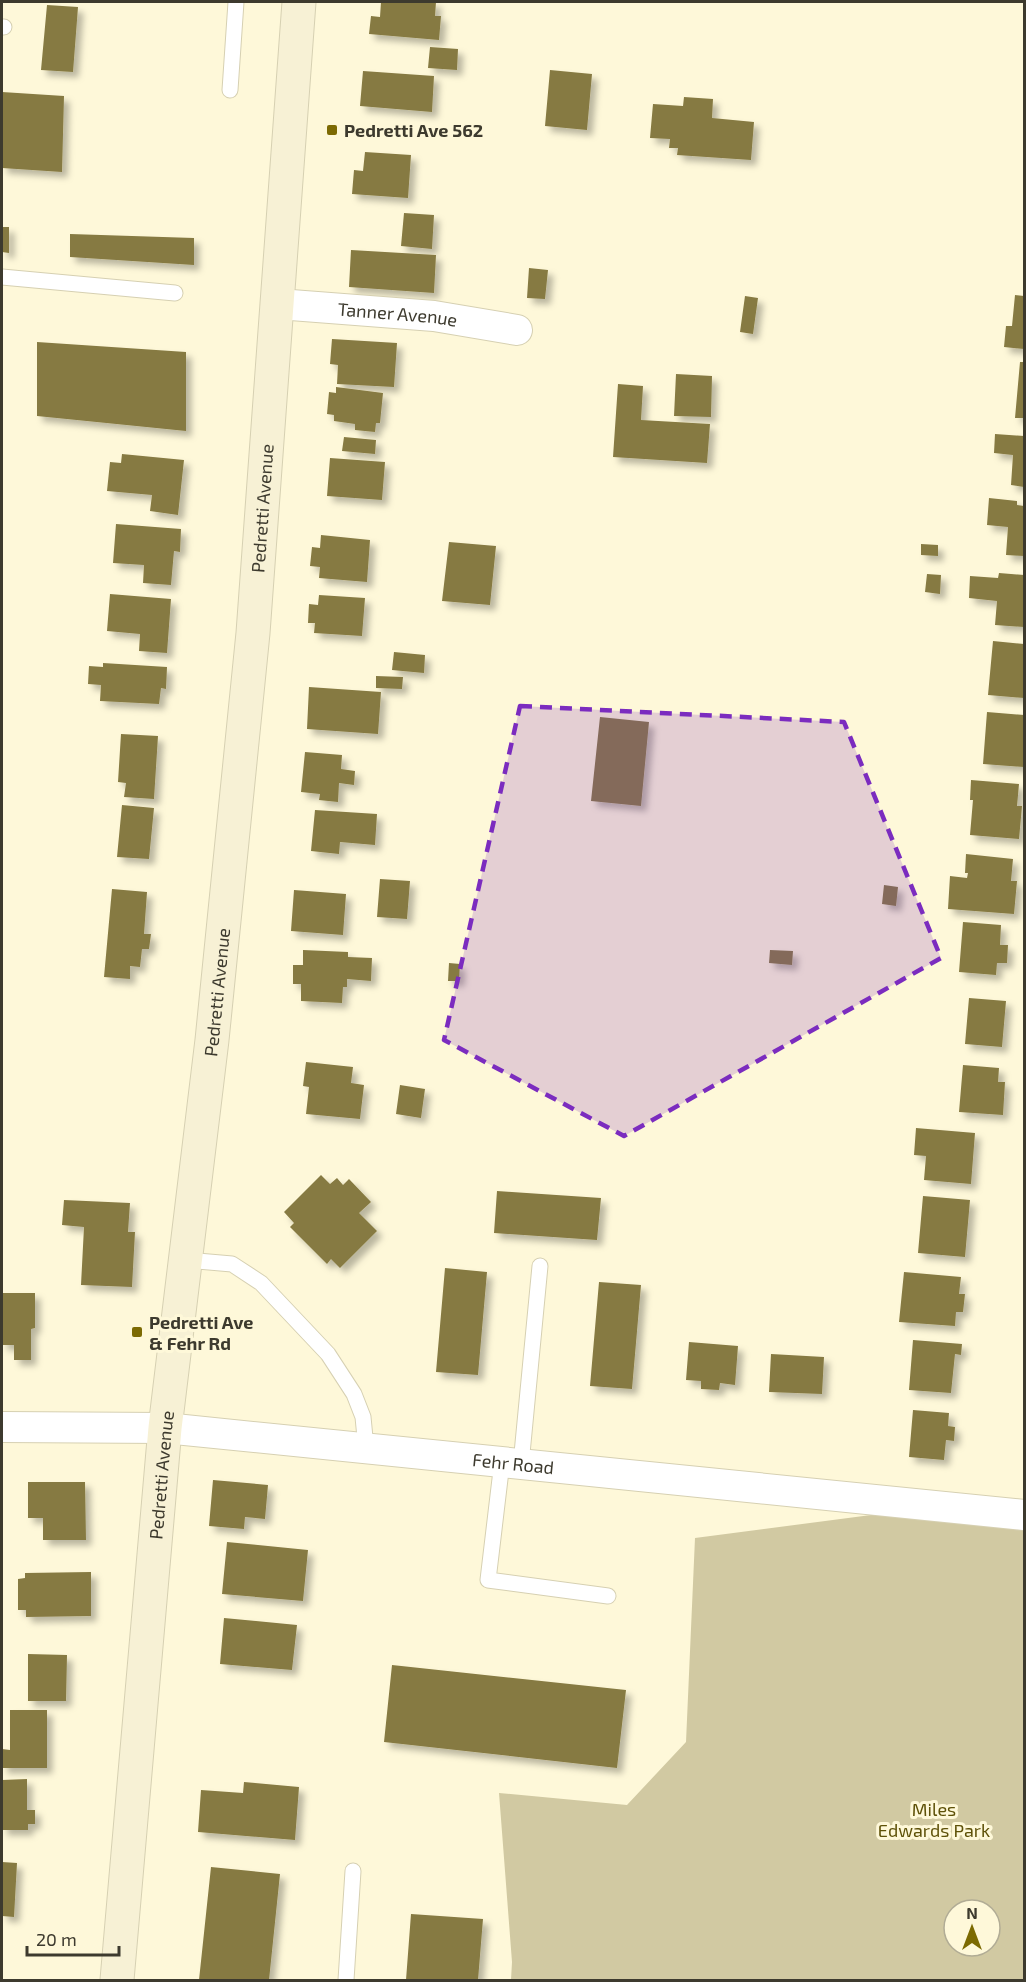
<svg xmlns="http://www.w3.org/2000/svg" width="1026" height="1982" viewBox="0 0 1026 1982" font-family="'Exo 2',sans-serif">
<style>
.green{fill:#d1c9a2;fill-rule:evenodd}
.building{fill:#867a42;filter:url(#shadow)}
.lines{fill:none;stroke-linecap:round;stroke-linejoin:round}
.lane-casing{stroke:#d6d0b2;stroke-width:17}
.street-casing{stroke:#d6d0b2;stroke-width:32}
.secondary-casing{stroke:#d6d0b2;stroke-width:35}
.lane{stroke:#fff;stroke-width:15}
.street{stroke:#fff;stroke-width:30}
.secondary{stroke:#f7f1d5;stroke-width:33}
.marked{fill:#7b2cbf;fill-opacity:0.2;stroke:#7b2cbf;stroke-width:4.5;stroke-dasharray:12 8;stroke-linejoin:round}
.poi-dot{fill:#7c6a02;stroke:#fef8d9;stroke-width:2}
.labels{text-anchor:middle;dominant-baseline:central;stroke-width:6;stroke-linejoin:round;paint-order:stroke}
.poi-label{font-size:18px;font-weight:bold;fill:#3d3a2e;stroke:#fef8d9;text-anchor:start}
.street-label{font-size:18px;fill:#3d3a2e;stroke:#fef8d9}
.park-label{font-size:18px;fill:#5e5108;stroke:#fef8d9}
</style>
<defs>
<filter id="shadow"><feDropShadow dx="5.5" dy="5.5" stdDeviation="3" flood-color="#0004"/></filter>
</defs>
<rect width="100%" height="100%" fill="#fef8d9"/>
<path class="green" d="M940 1506 1024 1515V1980H511L512 1962 499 1793 627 1805 686 1742 695 1538ZM954 1910H990V1946H954Z"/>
<path class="building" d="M381 2H436L435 16H441L439 40 369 34 371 16 380 17Z
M47 5 78 7 73 72 41 70Z
M430 47 458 49 457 70 428 68Z
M550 70 592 74 587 130 545 126Z
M363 71 434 76 432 112 360 106Z
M2 92 64 96 62 172 2 168Z
M684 97 713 99 712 118 754 122 751 160 677 155 678 148H669L670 139 650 138 653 104 683 106Z
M365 152 411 155 408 198 352 194 354 170 363 171Z
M404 213 434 215 432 249 401 246Z
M2 227H9V253L2 252Z
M70 234 194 238V265L70 257Z
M351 250 436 255 434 293 349 287Z
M529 268 548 270 545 299 527 298Z
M1015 295 1024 296V349L1004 347 1006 326H1012Z
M745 296 758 298 753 334 740 332Z
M332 339 397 343 394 387 337 384 338 365 330 364Z
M37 342 186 352V431L37 416Z
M1020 362H1024V418H1015Z
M676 374 712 376 711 417 674 416Z
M618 384 643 386 641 420 710 424 707 463 613 457Z
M336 387 383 393 380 423H376L375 432 355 430V424L334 421V415L327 414 329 392 336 393Z
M995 434 1024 436V487L1011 485 1013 455 994 453Z
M344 437 376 440 375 454 342 451Z
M122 454 184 460 178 515 150 511 152 495 107 491 110 462 121 463Z
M330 458 385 462 382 500 327 496Z
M989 498 1017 501V505L1024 506V556L1006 555 1008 527 987 525Z
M116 524 181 529 180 552 174 551 171 585 143 583 144 565 113 563Z
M321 535 370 540 367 582 319 578 320 567 310 566 312 547 320 548Z
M449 542 496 546 490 605 442 601Z
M921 544 938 545V556L921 555Z
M999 573 1024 575V627L995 625 997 601 969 598 970 576 998 578Z
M927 574 941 575 940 594 925 592Z
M110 594 171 599 167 653 139 651 140 634 107 631Z
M319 595 365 598 362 636 314 633 315 623H308L309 604 318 605Z
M993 641 1024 644V698L988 695Z
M394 652 425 655 424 673 392 670Z
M103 663 167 667 166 689 161 688 159 704 100 701 101 685 88 684 89 666 103 667Z
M376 676 403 677 402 689 376 688Z
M309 687 381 692 378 734 307 729Z
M987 712 1024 715V767L983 764Z
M600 717 649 722 641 806 591 801Z
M121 734 158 736 154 799 124 797 126 783 118 782Z
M305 752 342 755 341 769 355 771 354 785 339 783 338 802 319 800 320 794 301 792Z
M971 780 1019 784 1017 806H1022L1019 839 970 835 973 800H970Z
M122 805 154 808 149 859 117 857Z
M315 810 377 814 375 845 340 842 339 854 311 851Z
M966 854 1013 859 1011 881H1017L1014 914 948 909 950 876 967 878 968 873H965Z
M380 879 410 881 407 919 377 917Z
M884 885 898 887 896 906 882 904Z
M112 889 147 892 144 934H151L149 949H142L140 967 130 966V979L104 977Z
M294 890 346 894 343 935 291 931Z
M963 922 1001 925 1000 945H1008L1007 963H997L996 975 959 972Z
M303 950 348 952V957L372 958 371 981 347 979V987H343L342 1003 301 1001V984H293V965H303Z
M770 950 793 951 792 965 769 963Z
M449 963 460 964 459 981H448Z
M969 998 1006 1001 1002 1047 965 1044Z
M306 1062 353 1067 351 1083 364 1085 360 1119 306 1114 309 1087 303 1086Z
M963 1065 999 1068 998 1082H1005L1003 1115 959 1112Z
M400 1085 425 1089 421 1118 396 1114Z
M916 1128 975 1133 971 1184 924 1180 926 1156 914 1155Z
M321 1175 330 1184 337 1178 343 1185 349 1179 371 1202 359 1213 377 1231 340 1268 331 1259 327 1264 290 1227 294 1223 284 1212Z
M497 1191 601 1198 597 1240 494 1233Z
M923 1196 970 1200 965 1257 918 1253Z
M64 1200 130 1203 128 1232H135L132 1287 81 1285 84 1227 62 1225Z
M445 1268 487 1272 478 1375 436 1372Z
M904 1272 961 1277 959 1294H965L963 1312H956L955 1326 899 1322Z
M599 1282 641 1285 632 1389 590 1386Z
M2 1293H35V1328L31 1329V1360H14V1345H2Z
M913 1340 962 1344 961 1355 955 1354 951 1393 909 1390Z
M689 1342 738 1346 735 1385 720 1383 719 1390 701 1389V1381L686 1380Z
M771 1354 824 1357 822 1394 769 1392Z
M913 1410 949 1413 948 1426 955 1427 954 1441 946 1440 944 1460 909 1457Z
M213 1480 268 1485 265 1519 245 1517 244 1529 209 1526Z
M28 1482H85L86 1540H43V1518H28Z
M227 1542 308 1550 303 1601 222 1594Z
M91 1572V1616L26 1617V1610H18V1579L25 1578V1573Z
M224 1618 297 1625 292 1670 220 1664Z
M28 1654 67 1655 66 1701H28Z
M392 1665 626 1690 617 1768 384 1742Z
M10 1710H47V1768H2V1749L10 1750Z
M27 1779V1810H35V1824H28V1830H2V1780Z
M244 1782 299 1787 295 1840 198 1832 201 1790 243 1793Z
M2 1862 17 1863 14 1917 2 1916Z
M211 1867 280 1874 269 1980H199Z
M411 1914 483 1919 478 1980H406Z"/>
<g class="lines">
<defs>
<path id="lane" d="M2 27H4
M230 90 236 2
M2 277 175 293
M186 1260 232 1264 261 1283 328 1354 354 1394 363 1417 366 1448
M502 1462 488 1580 608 1596
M521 1464 540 1266
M346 1980 353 1871"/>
<g id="street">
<path id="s1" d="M278 304 434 316 517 330"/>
<path id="s2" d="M2 1427 165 1428 1024 1515"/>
</g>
<g id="secondary">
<path id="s3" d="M117 1980 165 1428 212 1040 253 633 299 2"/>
</g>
</defs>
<use href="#lane" class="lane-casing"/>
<use href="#street" class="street-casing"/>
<use href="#secondary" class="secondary-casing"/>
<use href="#lane" class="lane"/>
<use href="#street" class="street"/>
<use href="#secondary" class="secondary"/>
</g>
<path class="marked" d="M520 706 844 722 941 958 624 1136 444 1040Z"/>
<g class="poi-dot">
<rect x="326" y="124" width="12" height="12" rx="3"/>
<rect x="131" y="1326" width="12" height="12" rx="3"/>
</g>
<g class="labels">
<g class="poi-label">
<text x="344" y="130">Pedretti Ave 562</text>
<text x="149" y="1322">Pedretti Ave<tspan x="149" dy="21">&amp; Fehr Rd</tspan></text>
</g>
<g class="street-label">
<text stroke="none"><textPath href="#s1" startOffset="120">Tanner Avenue</textPath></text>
<text stroke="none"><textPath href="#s3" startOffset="1479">Pedretti Avenue</textPath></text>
<text stroke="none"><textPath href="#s3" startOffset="993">Pedretti Avenue</textPath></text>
<text stroke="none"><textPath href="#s2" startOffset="513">Fehr Road</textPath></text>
<text stroke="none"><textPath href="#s3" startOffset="507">Pedretti Avenue</textPath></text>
</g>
<g class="park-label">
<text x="934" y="1809">Miles<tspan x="934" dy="21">Edwards Park</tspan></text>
</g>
</g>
<rect width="1026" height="1982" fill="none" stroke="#3d3a2e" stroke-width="6"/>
<g transform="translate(972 1928)"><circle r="28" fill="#fef8d9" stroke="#b1ac95" stroke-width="1.5"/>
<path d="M0-4.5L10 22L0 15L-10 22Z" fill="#7c6a02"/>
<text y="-9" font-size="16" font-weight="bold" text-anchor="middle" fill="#3d3a2e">N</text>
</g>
<path d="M27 1946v9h92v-9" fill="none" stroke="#3d3a2e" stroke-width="3"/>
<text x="36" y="1946" font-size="18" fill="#3d3a2e" stroke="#fef8d9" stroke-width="4.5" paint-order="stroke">20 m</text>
</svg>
